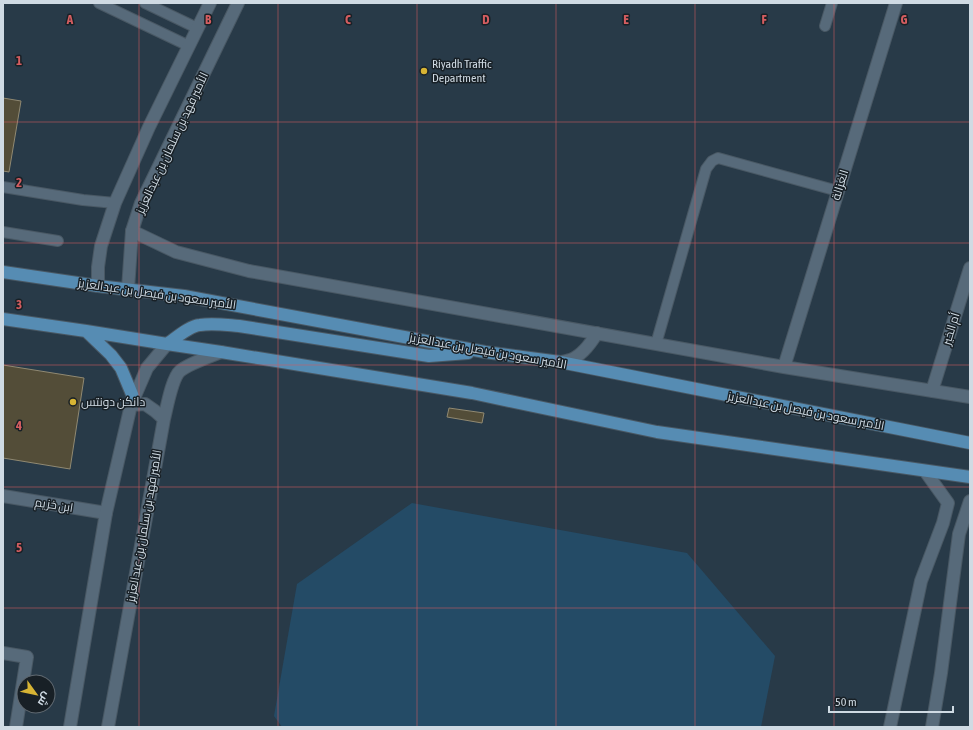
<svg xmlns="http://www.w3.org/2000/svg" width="973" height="730" viewBox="0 0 973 730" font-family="'Asap Condensed',Cairo,sans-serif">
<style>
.green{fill:#244b66}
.building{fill:#534d38;stroke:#908972}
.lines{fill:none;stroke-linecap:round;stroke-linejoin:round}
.lane-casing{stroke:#495864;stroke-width:12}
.street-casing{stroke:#495864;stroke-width:14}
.secondary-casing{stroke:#495864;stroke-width:14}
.primary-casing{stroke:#495864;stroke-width:14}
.lane{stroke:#576a7a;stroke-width:10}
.street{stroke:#576a7a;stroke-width:12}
.secondary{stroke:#576a7a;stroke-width:12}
.primary{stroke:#568cb3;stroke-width:12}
.grid{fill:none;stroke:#d45d60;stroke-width:1;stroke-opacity:0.55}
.poi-dot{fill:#d7b434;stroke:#182026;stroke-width:1.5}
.labels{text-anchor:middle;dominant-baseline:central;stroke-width:3;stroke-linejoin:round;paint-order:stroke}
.poi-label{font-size:12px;fill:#cfdae3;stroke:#182026;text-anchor:start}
.street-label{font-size:12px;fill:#cfdae3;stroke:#182026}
.grid-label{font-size:13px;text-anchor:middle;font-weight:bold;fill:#d45d60;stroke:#182026;stroke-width:3;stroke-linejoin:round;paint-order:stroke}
</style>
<rect width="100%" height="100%" fill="#283a48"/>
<path class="green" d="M412 503 687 553 775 656 761 727H282L274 716 297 584Z"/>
<path class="building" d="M3 98 21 101 9 172 3 171Z
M3 365 84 378 70 469 3 458Z
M449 408 484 413 482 423 447 417Z"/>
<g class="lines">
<defs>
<path id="lane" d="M99 3 189 46
M145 3 197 28
M825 26 832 3
M3 187 83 200 115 203
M3 232 58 241
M656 344 706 169 712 161 718 158 838 191"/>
<path id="street" d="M132 231 176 252 249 271 784 367 970 397
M560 362C563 362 567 361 570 360 581 356 591 343 597 333
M784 367 896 3
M932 391 970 268
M3 496 106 513
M3 653 27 657 16 727
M890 727 921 581 943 523 948 503 925 471
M932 727 941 673 959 534 970 501"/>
<path id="secondary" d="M98 286V267L101 246 115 203 149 127 210 3
M128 289 132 231 141 203 238 3
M131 405 145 404 155 411 164 419
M70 727 106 513 131 405 147 368 167 344
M108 727 164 419C167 407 172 378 180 371 188 364 211 356 221 352"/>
<path id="primary" d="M3 272 98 286 184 296 485 352 560 362 970 443
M3 319 86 331 167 344 221 352 472 393 657 432 970 477
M86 331 111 355 121 368 134 399
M167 344C176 338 189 326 200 325 213 323 226 325 239 326L429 356 468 353"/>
</defs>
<use href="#lane" class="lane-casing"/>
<use href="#street" class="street-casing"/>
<use href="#secondary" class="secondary-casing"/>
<use href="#primary" class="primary-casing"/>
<use href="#lane" class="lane"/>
<use href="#street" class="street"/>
<use href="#secondary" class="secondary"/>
<use href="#primary" class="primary"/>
</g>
<path class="grid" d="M139 3V727M278 3V727M417 3V727M556 3V727M695 3V727M834 3V727M3 122H970M3 243H970M3 365H970M3 487H970M3 608H970"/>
<g class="poi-dot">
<circle cx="424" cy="71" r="4"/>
<circle cx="73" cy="402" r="4"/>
</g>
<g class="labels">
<g class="poi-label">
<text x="432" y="64">Riyadh Traffic<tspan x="432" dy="14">Department</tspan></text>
<text x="81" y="402">دانكن دونتس</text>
</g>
<g class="street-label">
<text transform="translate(172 143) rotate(-65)">الأمير فهد بن سلمان بن عبدالعزيز</text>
<text transform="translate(840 185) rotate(-73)">الغزالة</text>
<text transform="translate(157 294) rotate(8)">الأمير سعود بن فيصل بن عبدالعزيز</text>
<text transform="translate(951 329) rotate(-73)">أم الخير</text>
<text transform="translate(488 351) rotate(10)">الأمير سعود بن فيصل بن عبدالعزيز</text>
<text transform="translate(806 411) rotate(11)">الأمير سعود بن فيصل بن عبدالعزيز</text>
<text transform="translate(54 505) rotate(9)">ابن خزيم</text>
<text transform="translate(144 526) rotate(-80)">الأمير فهد بن سلمان بن عبدالعزيز</text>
</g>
</g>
<g class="grid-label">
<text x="70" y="24">A</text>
<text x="208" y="24">B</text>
<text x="348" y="24">C</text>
<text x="486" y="24">D</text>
<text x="626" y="24">E</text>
<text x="764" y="24">F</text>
<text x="904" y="24">G</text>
<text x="19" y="65">1</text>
<text x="19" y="187">2</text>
<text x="19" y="309">3</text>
<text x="19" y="430">4</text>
<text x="19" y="552">5</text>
</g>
<rect width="973" height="730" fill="none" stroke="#cfdae3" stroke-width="8"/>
<g transform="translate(36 694) rotate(123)"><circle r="19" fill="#182026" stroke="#616a72"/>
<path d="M0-3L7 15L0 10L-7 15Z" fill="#d7b434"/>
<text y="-6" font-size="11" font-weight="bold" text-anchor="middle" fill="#cfdae3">ش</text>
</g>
<path d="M829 706v6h124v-6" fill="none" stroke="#cfdae3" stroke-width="2"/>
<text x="835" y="706" font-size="12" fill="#cfdae3" stroke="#182026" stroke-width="3" paint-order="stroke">50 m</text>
</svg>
